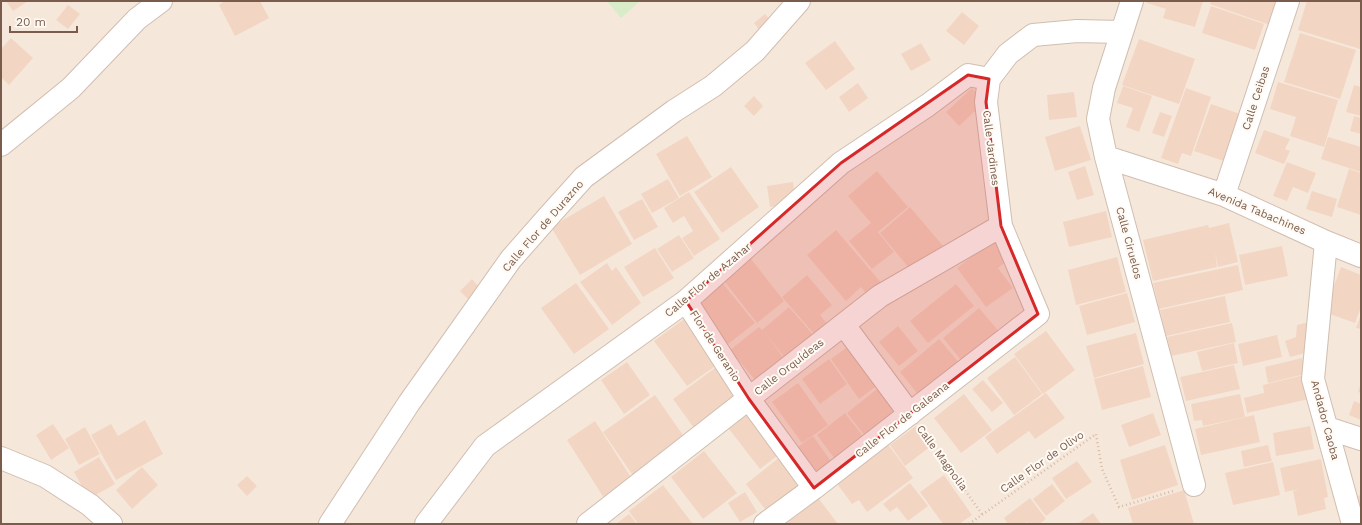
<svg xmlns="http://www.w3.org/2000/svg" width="1362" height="525" viewBox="0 0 1362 525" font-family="'Work Sans',sans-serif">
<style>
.residential{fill:#f5e8da}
.green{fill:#d8ecc9}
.building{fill:#f3d5c3}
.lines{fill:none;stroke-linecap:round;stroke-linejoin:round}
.street-casing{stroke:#d1beb0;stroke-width:24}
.path{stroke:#d9b8a5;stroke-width:2.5;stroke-dasharray:1 3;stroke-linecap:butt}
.street{stroke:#fff;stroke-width:22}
.marked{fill:#d62828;fill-opacity:0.2;stroke:#d62828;stroke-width:3;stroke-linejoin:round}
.labels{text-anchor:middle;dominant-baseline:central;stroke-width:4;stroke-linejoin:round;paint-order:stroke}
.street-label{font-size:11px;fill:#7a5c4d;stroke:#fffaf3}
</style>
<rect width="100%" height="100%" fill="#fdf6ec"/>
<path class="residential" d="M1 1H1361V524H1Z"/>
<path class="green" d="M607 1H640L621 18Z"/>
<path class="building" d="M6 1H28L13 11Z
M225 1H260L269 18 235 36 219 5Z
M1147 1H1203L1195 27 1163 18 1166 9 1147 3Z
M1211 1H1282L1273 26 1210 4Z
M1307 1H1361L1360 49 1298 30Z
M68 5 80 14 68 29 56 20Z
M1211 6 1264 24 1255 50 1202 33Z
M962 12 979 26 964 45 946 31Z
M765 14 774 25 763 35 754 23Z
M1300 33 1356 50 1340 99 1284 82Z
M11 38 33 58 9 85 1 77V49Z
M1139 39 1195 59 1179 104 1122 85Z
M835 41 855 69 826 90 805 63Z
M921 43 931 60 911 71 901 54Z
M1278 82 1338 100 1324 147 1290 136 1296 117 1270 109Z
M858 83 868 98 849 112 839 97Z
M1354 85 1361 87V116L1346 112Z
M1123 86 1152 96 1139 132 1126 127 1133 108 1117 103Z
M972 88 985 102 959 126 946 112Z
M1186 88 1211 97 1191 156 1182 153 1178 164 1161 158Z
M1074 92 1077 117 1049 120 1047 95Z
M754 96 763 106 754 116 744 106Z
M1211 104 1243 115 1227 162 1194 151Z
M1160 112 1172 116 1164 137 1152 133Z
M1354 116 1361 118V134L1350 131Z
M1080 126 1091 160 1055 171 1045 137Z
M1264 130 1290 139 1285 149 1290 151 1284 164 1255 153Z
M687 136 712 177 680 196 656 154Z
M1328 137 1361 147V172L1321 159Z
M1287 162 1316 173 1308 193 1293 187 1287 201 1273 196Z
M1085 166 1094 195 1077 200 1068 172Z
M731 167 759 207 722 233 694 192Z
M1349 169 1361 173V215L1337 207Z
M877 171 908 207 878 232 894 252 872 269 849 241 871 223 848 196Z
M668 179 679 198 652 213 641 194Z
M793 182 796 203 770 207 767 186Z
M1312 191 1337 199 1332 217 1306 209Z
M689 192 720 239 694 256 682 238 693 231 684 216 673 223 664 208Z
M604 196 632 244 580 275 551 227Z
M642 199 658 227 634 240 618 212Z
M910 207 944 247 913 273 880 233Z
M1106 211 1112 237 1069 247 1063 222Z
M1229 223 1238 262 1218 267 1215 252 1217 267 1153 281 1143 240 1208 225 1209 228Z
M836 230 884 286 870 298 861 287 846 301 807 255Z
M679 235 694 258 672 272 657 249Z
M994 239 1009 259 998 268 1013 288 986 307 957 268Z
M1282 246 1288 276 1245 285 1239 255Z
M655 248 674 278 643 297 624 267Z
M748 255 784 301 757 323 721 277Z
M1117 257 1126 292 1076 305 1068 270Z
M607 263 612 271 616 267 641 303 612 325 580 282Z
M1238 265 1243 290 1159 309 1153 283Z
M1341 267 1361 275V307L1355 323 1324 312Z
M807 275 832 305 820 315 828 325 815 335 782 297Z
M472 279 479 287 468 299 460 291Z
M720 280 755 323 723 348 689 304Z
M576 283 609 329 574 354 541 308Z
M956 284 974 306 928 343 910 321Z
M1127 293 1135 322 1087 335 1079 306Z
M1225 296 1230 322 1166 336 1160 310Z
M789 307 814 336 786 359 764 332 783 357 755 380 730 350 759 327 762 330Z
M979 308 1002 335 965 365 943 338Z
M1361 315V329L1356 328Z
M687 317 721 362 687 386 654 341Z
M1309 322 1305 353 1290 357 1285 341 1296 337 1297 325Z
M1232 323 1236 342 1171 356 1167 337Z
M898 326 918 351 899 366 879 342Z
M1046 331 1075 370 1043 394 1014 354Z
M1136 333 1144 364 1094 378 1086 346Z
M1277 335 1282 357 1243 366 1238 344Z
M939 339 961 365 921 398 900 372Z
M1234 343 1238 363 1202 371 1197 352Z
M850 345 878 385 859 399 831 359Z
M1015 357 1042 394 1014 415 987 378Z
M1302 358 1305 374 1268 383 1265 367Z
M829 359 847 384 820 404 802 379Z
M627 362 650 395 624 414 601 380Z
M719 365 741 394 694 428 673 399Z
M1234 365 1240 389 1186 401 1180 377Z
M1143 366 1151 397 1102 410 1094 379Z
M1304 375 1309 399 1247 413 1244 398 1264 393 1263 385Z
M983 380 1003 403 992 412 972 389Z
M798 383 828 425 802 443 772 402Z
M1361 383V393L1358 392Z
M883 384 904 411 868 440 847 413Z
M1046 393 1065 418 1035 439 1029 431 997 454 985 437Z
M964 394 992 430 961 453 934 418Z
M1240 394 1245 417 1203 426 1202 420 1194 421 1191 404Z
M655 395 687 441 634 477 603 432Z
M1354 401 1361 404V420L1349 415Z
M753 410 785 450 760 469 729 429Z
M845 413 866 440 837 462 817 435Z
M1153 413 1161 435 1129 447 1121 425Z
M1254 415 1260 442 1201 455 1195 429Z
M145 420 163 454 116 480 91 435 111 424 118 436Z
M595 421 632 479 604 498 567 440Z
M53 424 69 448 51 460 36 435Z
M916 426 931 446 905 466 890 445Z
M1310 426 1314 449 1276 456 1273 433Z
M85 427 100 454 79 465 65 439Z
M813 436 835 467 820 478 798 447Z
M887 443 913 478 867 512 859 500 852 504 835 481Z
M1165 445 1178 485 1132 500 1120 460Z
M1268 445 1272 461 1244 467 1241 451Z
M704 451 737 493 703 519 671 477Z
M785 453 807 482 768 513 746 484Z
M99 457 115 484 89 499 74 472Z
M1321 459 1328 497 1324 498 1326 509 1298 516 1293 491 1299 489 1285 492 1280 468Z
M1077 461 1092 482 1066 499 1052 478Z
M1273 462 1280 495 1233 505 1225 473Z
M142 467 158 485 132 509 116 490Z
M944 475 972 515 959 524H943L920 492Z
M247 476 257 486 247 496 237 485Z
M910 483 928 506 908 521 897 507 890 512 883 504Z
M1052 484 1065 501 1046 516 1033 499Z
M663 485 693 524H638L629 511Z
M1184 490 1194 524H1133L1128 508Z
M745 492 757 512 740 522 728 503Z
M1361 495V524L1353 497Z
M1030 498 1046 519 1039 524H1029L1027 522 1024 524H1008L1004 518Z
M819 499 838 524H790L788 522Z
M1093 513 1101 524H1077Z
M629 514 637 524H616Z"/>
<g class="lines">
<defs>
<path id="street" d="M1132 1 1104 88 1098 119 1106 157 1194 485
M1 145 71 88 137 19 161 1
M1106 157 1224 195 1326 242 1361 256
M1224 195 1288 1
M1326 242 1313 379 1353 524
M686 301 749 399 814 488
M844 325 910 414
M1327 428 1361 439
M1 458 45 476 90 505 111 524
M330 524 409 403 511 259 548 217 584 177 674 111 713 86 755 51 799 1
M426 524 485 446 686 301 841 163 928 105 968 75 989 79
M588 524 880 296 1001 226
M765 524 814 488 1038 314 1001 226 986 102 989 79 1008 54 1033 35 1077 31 1122 32"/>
</defs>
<use href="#street" class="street-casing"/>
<path class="path" d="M923 432 982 514
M969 524 1096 434 1102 469 1119 507 1173 491"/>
<use href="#street" class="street"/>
</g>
<path class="marked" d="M968 75 989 79 986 102 1001 226 1038 314 814 488 749 399 686 301 841 163Z"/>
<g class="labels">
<g class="street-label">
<text transform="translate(1256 98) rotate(-72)">Calle Ceibas</text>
<text transform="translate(991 148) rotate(83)">Calle Jardines</text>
<text transform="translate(1257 211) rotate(23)">Avenida Tabachines</text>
<text transform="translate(543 226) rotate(-49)">Calle Flor de Durazno</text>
<text transform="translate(1129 243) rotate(75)">Calle Ciruelos</text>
<text transform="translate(708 280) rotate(-40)">Calle Flor de Azahar</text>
<text transform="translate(715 346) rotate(57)">Flor de Geranio</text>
<text transform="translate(789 367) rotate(-38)">Calle Orquídeas</text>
<text transform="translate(902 420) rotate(-38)">Calle Flor de Galeana</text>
<text transform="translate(1325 420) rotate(75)">Andador Caoba</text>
<text transform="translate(942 458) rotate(54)">Calle Magnolia</text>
<text transform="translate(1042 462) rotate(-35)">Calle Flor de Olivo</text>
</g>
</g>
<rect width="1362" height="525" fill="none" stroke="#7a5c4d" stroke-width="4"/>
<path d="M10 26v6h67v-6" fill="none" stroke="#7a5c4d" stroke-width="2"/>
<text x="16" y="26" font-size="12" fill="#7a5c4d" stroke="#fffaf3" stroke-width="3" paint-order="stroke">20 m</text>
</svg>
